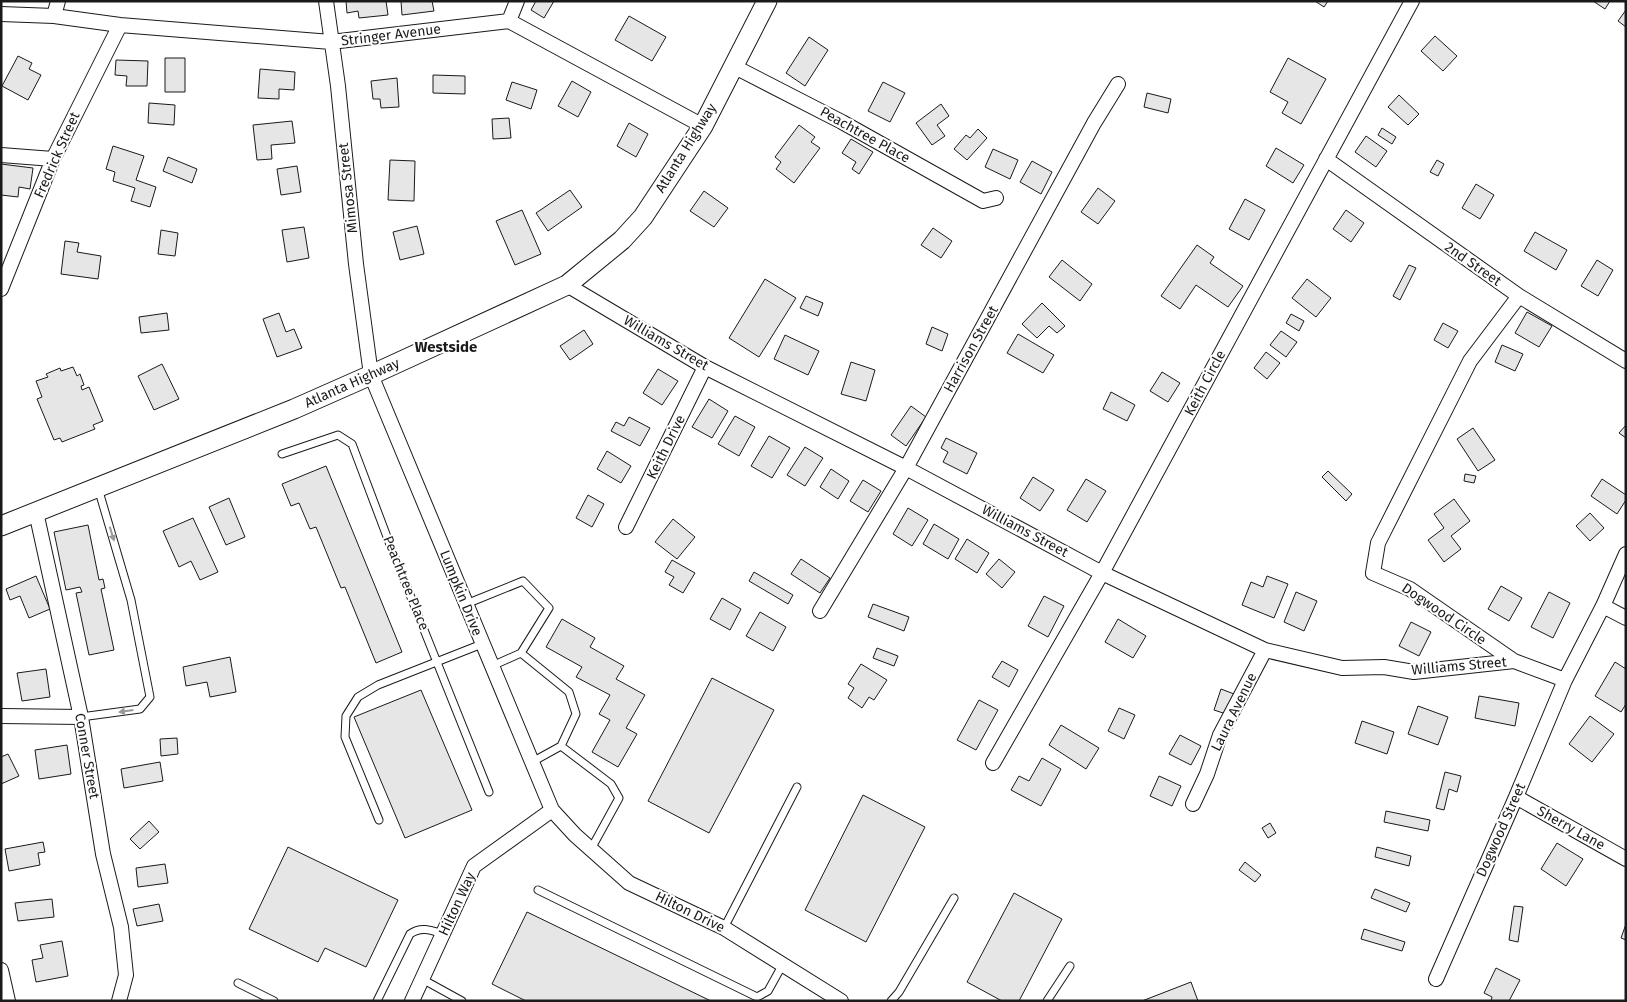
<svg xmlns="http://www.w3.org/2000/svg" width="1627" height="1002" viewBox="0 0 1627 1002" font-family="'Fira Sans',sans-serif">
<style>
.building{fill:#e6e6e6;stroke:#1a1a1a}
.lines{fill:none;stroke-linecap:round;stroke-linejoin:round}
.service-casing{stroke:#1a1a1a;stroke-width:9}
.minor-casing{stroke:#1a1a1a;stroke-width:16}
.secondary-casing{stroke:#1a1a1a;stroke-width:21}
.service{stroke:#fff;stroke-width:7}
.minor{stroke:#fff;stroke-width:14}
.secondary{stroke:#fff;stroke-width:19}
.oneway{fill:#989898}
.labels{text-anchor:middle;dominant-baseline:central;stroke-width:4;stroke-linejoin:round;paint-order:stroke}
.street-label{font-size:14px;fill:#1a1a1a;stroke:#fff}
.neighbourhood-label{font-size:15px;font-weight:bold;fill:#1a1a1a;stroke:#fff}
</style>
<rect width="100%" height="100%" fill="#fff"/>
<path class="building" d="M346 1H386L388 15 359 18 358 11 347 13Z
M401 1H432L434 11 402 15Z
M536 1H554L544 18 531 10Z
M1315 1H1328L1324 7Z
M1593 1H1610L1605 9Z
M1626 10V27L1618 21Z
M629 16 666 37 652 61 615 40Z
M1435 36 1457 56 1443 71 1421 51Z
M809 37 828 50 805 86 786 73Z
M18 56 32 63 29 69 41 75 28 100 2 86Z
M165 58H185V92H165Z
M1288 58 1326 79 1301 124 1282 113 1288 102 1270 92Z
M116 60 148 61 147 86H126L127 76 115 75Z
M260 69 295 72 294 90 279 89V99L258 98Z
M433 75 465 76V94L433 93Z
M397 78 399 107 381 108 380 99H373L371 81Z
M572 81 591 92 578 117 558 106Z
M512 82 537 90 531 109 506 100Z
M883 82 905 93 890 122 868 111Z
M1147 93 1171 99 1168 113 1144 107Z
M1399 95 1419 114 1408 125 1388 107Z
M149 103 175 105 174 125 148 123Z
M941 104 949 116 937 125 945 136 932 145 916 123Z
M509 118 511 138 493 139 492 119Z
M292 121 295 143 271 145 272 159 257 160 253 125Z
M629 123 648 134 636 157 617 146Z
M799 125 815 137 811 142 820 148 794 183 776 169 781 162 775 157Z
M1382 128 1396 137 1392 144 1378 135Z
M978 129 987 138 967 160 954 149 966 135 970 138Z
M1366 136 1387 151 1376 167 1355 152Z
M851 139 873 152 859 174 852 169 856 162 842 153Z
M113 146 144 156 136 180 156 187 150 207 131 201 135 188 113 181 115 172 106 169Z
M1276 148 1304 165 1293 183 1266 166Z
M993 149 1018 160 1010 179 985 167Z
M168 157 197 169 192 183 163 171Z
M390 160 415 161 414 201 388 200Z
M1437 160 1444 164 1438 176 1430 172Z
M1032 161 1052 172 1041 194 1020 182Z
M1 164 33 168 30 189 19 187 18 197 1 195Z
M297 166 301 192 281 195 277 169Z
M1476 184 1494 195 1480 219 1462 208Z
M1098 188 1115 201 1098 224 1081 212Z
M570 190 582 207 548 231 536 213Z
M704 191 728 208 714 227 690 211Z
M1245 199 1265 210 1249 240 1229 229Z
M522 210 541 254 515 265 496 221Z
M1346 210 1364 223 1351 242 1333 229Z
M417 226 424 254 400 260 393 232Z
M304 227 309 258 287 262 282 230Z
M933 228 952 241 941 258 921 245Z
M161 230 178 233 175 256 158 254Z
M1535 232 1567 250 1556 270 1524 251Z
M65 241 79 243 77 252 101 256 98 279 61 274Z
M1197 245 1214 257 1210 263 1243 286 1228 307 1196 285 1180 309 1161 296Z
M1062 260 1092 284 1080 301 1049 277Z
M1597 260 1613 270 1598 296 1581 286Z
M1409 265 1416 268 1400 300 1393 296Z
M765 279 796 298 759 357 729 338Z
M1307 279 1331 298 1316 317 1292 298Z
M806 296 823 303 818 316 800 308Z
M1042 303 1065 326 1057 333 1049 326 1037 338 1022 324Z
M1527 312 1552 326 1539 347 1515 333Z
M167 313 169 330 141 333 139 317Z
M279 313 286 332 294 329 302 348 277 357 263 319Z
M1291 314 1304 321 1299 331 1286 323Z
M1443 323 1458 331 1448 348 1434 340Z
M932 327 948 334 942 351 926 344Z
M584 330 593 344 570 360 560 346Z
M1281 331 1297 342 1286 357 1270 345Z
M1018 334 1054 355 1043 373 1007 353Z
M785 335 819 351 808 375 774 359Z
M1502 345 1523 354 1515 371 1495 362Z
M1266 352 1280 363 1267 379 1254 368Z
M851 362 875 370 866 401 841 394Z
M162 364 179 399 154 410 138 376Z
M73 367 77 376 80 374 84 385 81 386 82 390 89 387 103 421 93 425 95 429 62 442 60 438 54 440 37 399 42 397 36 381 48 377 46 374 60 368 61 371Z
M658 369 678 381 662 405 643 393Z
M1162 372 1180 383 1168 402 1150 391Z
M1111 392 1135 405 1127 421 1103 409Z
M709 399 728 411 712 438 692 427Z
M911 406 926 417 906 446 891 435Z
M735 416 755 427 739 456 718 444Z
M629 417 650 428 640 446 611 431 616 422 624 426Z
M1626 425V438L1619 433Z
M1473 428 1495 460 1478 471 1457 439Z
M769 436 790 448 772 478 751 466Z
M946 438 977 453 967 474 943 462 948 452 941 448Z
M805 447 823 458 805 486 787 475Z
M607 451 631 466 621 483 597 469Z
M326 466 402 652 376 663 345 587 341 588 316 527 310 529 299 503 291 506 282 484Z
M831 469 849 481 838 499 820 487Z
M1328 471 1352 494 1346 501 1322 477Z
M1465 474 1476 476 1474 483 1464 481Z
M1033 477 1054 490 1040 511 1020 498Z
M1086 479 1106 491 1087 522 1067 510Z
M1602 479 1626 495V500L1617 514 1591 496Z
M863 480 881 491 868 512 850 501Z
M588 495 604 504 592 527 576 518Z
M229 498 245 537 226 545 209 507Z
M1454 499 1470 521 1451 536 1461 549 1444 562 1428 540 1444 528 1434 514Z
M908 508 928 520 912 546 893 534Z
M1590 513 1604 528 1590 541 1576 526Z
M193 518 218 572 200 580 191 561 179 567 163 531Z
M673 519 695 537 677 559 655 542Z
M934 524 959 539 948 559 923 544Z
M88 525 99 580 103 579 105 588 101 589 114 650 89 655 76 593 82 592 80 587 66 590 54 532Z
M967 539 989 553 977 573 955 559Z
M801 559 830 578 820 593 791 574Z
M999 559 1015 572 1002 588 986 574Z
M672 560 695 573 683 593 669 585 674 577 665 572Z
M754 572 793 595 788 604 749 581Z
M36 576 50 609 29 618 20 596 10 600 6 589Z
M1267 576 1288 584 1274 618 1242 605 1251 582 1263 587Z
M1501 586 1522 598 1509 621 1488 609Z
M1296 592 1317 601 1304 631 1284 622Z
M1549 592 1570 603 1553 638 1531 627Z
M1044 596 1064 606 1048 637 1028 626Z
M722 598 741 609 730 630 710 619Z
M873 604 909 617 904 631 868 617Z
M760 612 786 627 773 651 746 636Z
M562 619 595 638 590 647 624 666 616 679 645 695 626 728 637 734 618 767 592 752 610 720 599 714 610 695 576 677 582 667 546 647Z
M1118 619 1146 636 1133 658 1105 642Z
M1411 622 1431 632 1419 656 1399 646Z
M877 648 898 656 894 666 873 658Z
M230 657 236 692 210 697 207 682 186 686 183 667Z
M1002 661 1018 670 1009 687 992 677Z
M1615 662 1626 669V704L1621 712 1595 696Z
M861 664 887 680 874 700 869 697 862 708 848 698 854 688 848 684Z
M46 669 50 697 22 701 17 673Z
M712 678 774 710 709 833 648 801Z
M1221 689 1242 697 1235 717 1214 710Z
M421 690 472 810 405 838 354 717Z
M1479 696 1519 703 1515 726 1475 718Z
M979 700 998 710 976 750 957 740Z
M1418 706 1448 717 1438 745 1408 734Z
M1119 708 1135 715 1124 739 1108 731Z
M1590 716 1614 734 1592 762 1569 744Z
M1362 721 1394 732 1387 754 1355 743Z
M1061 725 1099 748 1086 769 1049 745Z
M1180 735 1201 746 1191 765 1169 754Z
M177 738 178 754 161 756 160 739Z
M67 745 71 774 39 779 35 750Z
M8 754 19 776 1 784V757Z
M1042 758 1061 769 1041 806 1011 790 1019 776 1029 781Z
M160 762 163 781 124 788 121 769Z
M1445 772 1461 776 1457 792 1449 789 1444 810 1436 808Z
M1159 776 1181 786 1172 806 1150 796Z
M863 795 925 827 866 942 805 910Z
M1386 811 1430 820 1428 831 1384 822Z
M149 821 159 832 140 849 130 839Z
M1270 823 1276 833 1268 838 1262 828Z
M43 842 45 852 38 853 40 865 9 871 5 849Z
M1557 843 1583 859 1566 886 1541 869Z
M288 847 398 900 366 967 325 948 318 962 249 929Z
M1377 847 1411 856 1409 866 1375 857Z
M1245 862 1261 875 1255 882 1239 870Z
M165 864 168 883 138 887 136 868Z
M1375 889 1410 903 1406 912 1371 898Z
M1014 893 1062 919 1019 1001H1002L967 982Z
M52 899 54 917 18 921 15 903Z
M159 904 163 921 137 926 133 909Z
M1514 906 1523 907 1518 942 1509 940Z
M527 912 711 1001H526L492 984Z
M1626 924V940L1621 938Z
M1364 929 1405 942 1402 951 1361 939Z
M62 941 68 976 36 982 32 960 43 958 40 945Z
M1496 968 1520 980 1509 1001H1491L1492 997 1484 993Z
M1191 982 1198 1001H1142Z"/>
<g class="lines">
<defs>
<path id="service" d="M282 454 338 435 352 444 392 550 489 792
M466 604 523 581 549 608 521 653
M492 666 521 653 569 692 576 714 561 746
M81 717 140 709 150 697 131 600 98 488
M532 762 561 746 611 784 619 798 591 849
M379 820 345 737 346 716 358 697 378 685 482 644
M538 890 757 997 768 991 783 964
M724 928 797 787
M422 979 462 1001
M238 983 274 1001
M377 1001 410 934C421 926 431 930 443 934
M891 1001 899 992 954 898
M1047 1001 1070 966"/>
<path id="minor" d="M326 1 338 86 356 264 371 375 552 810 575 835 629 883 724 928 841 1001
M1 14 54 16 120 25 331 42 509 21 703 126
M54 16 58 1
M509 21 517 1
M733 66 842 122 983 201 996 198
M1 155 53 159
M1326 159 1519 296 1626 361
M567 285 705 367 906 468 1102 573 1265 650 1342 668 1384 667 1414 672 1514 661
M1 289 53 159 120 25
M1519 296 1470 361 1378 543 1373 573 1410 589 1514 661 1565 680
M36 512 81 717 103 854 121 927 126 975 119 1001
M626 527 705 367
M1603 606 1626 618
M820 611 906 468 1094 123 1118 84
M1 716 81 717
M993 763 1102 573 1412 1
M1516 797 1626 859
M1193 804 1207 774 1220 735 1265 650
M1 970 8 1001
M1436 979 1516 797 1565 680 1603 606 1626 554
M412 1001 474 866 552 810"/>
<path id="secondary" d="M1 526 294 409 371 375 567 285 622 240 643 217 703 126 767 1"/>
</defs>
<use href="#service" class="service-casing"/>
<use href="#minor" class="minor-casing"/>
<use href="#secondary" class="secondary-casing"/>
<use href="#service" class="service"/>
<use href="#minor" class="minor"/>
<use href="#secondary" class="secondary"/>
</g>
<defs><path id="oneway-solid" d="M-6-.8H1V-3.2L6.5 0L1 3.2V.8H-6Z" transform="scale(1.25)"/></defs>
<g class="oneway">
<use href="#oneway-solid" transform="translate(112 534) rotate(73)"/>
<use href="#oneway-solid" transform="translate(126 711) rotate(172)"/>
</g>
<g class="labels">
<g class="street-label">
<text transform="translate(391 35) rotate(-7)">Stringer Avenue</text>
<text transform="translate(865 135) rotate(29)">Peachtree Place</text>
<text transform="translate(686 148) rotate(-58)">Atlanta Highway</text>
<text transform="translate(57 155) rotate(-66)">Fredrick Street</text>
<text transform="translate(348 188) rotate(-96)">Mimosa Street</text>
<text transform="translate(1473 264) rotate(35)">2nd Street</text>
<text transform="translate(666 343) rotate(30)">Williams Street</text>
<text transform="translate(971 349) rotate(-61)">Harrison Street</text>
<text transform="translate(352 383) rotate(-24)">Atlanta Highway</text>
<text transform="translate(1205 383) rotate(-62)">Keith Circle</text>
<text transform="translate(666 447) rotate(-64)">Keith Drive</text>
<text transform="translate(1025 531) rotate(28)">Williams Street</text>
<text transform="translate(406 583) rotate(68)">Peachtree Place</text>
<text transform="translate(461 593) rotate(68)">Lumpkin Drive</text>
<text transform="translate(1444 614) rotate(34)">Dogwood Circle</text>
<text transform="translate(1459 666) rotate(-5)">Williams Street</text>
<text transform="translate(1234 712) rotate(-64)">Laura Avenue</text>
<text transform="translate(87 756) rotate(80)">Conner Street</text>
<text transform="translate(1571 828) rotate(29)">Sherry Lane</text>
<text transform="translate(1501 830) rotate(-66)">Dogwood Street</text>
<text transform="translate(457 904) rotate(-65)">Hilton Way</text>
<text transform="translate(690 912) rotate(26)">Hilton Drive</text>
</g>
<g class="neighbourhood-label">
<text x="446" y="347">Westside</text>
</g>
</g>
<rect width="1627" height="1002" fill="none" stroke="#1a1a1a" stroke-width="5"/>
</svg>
